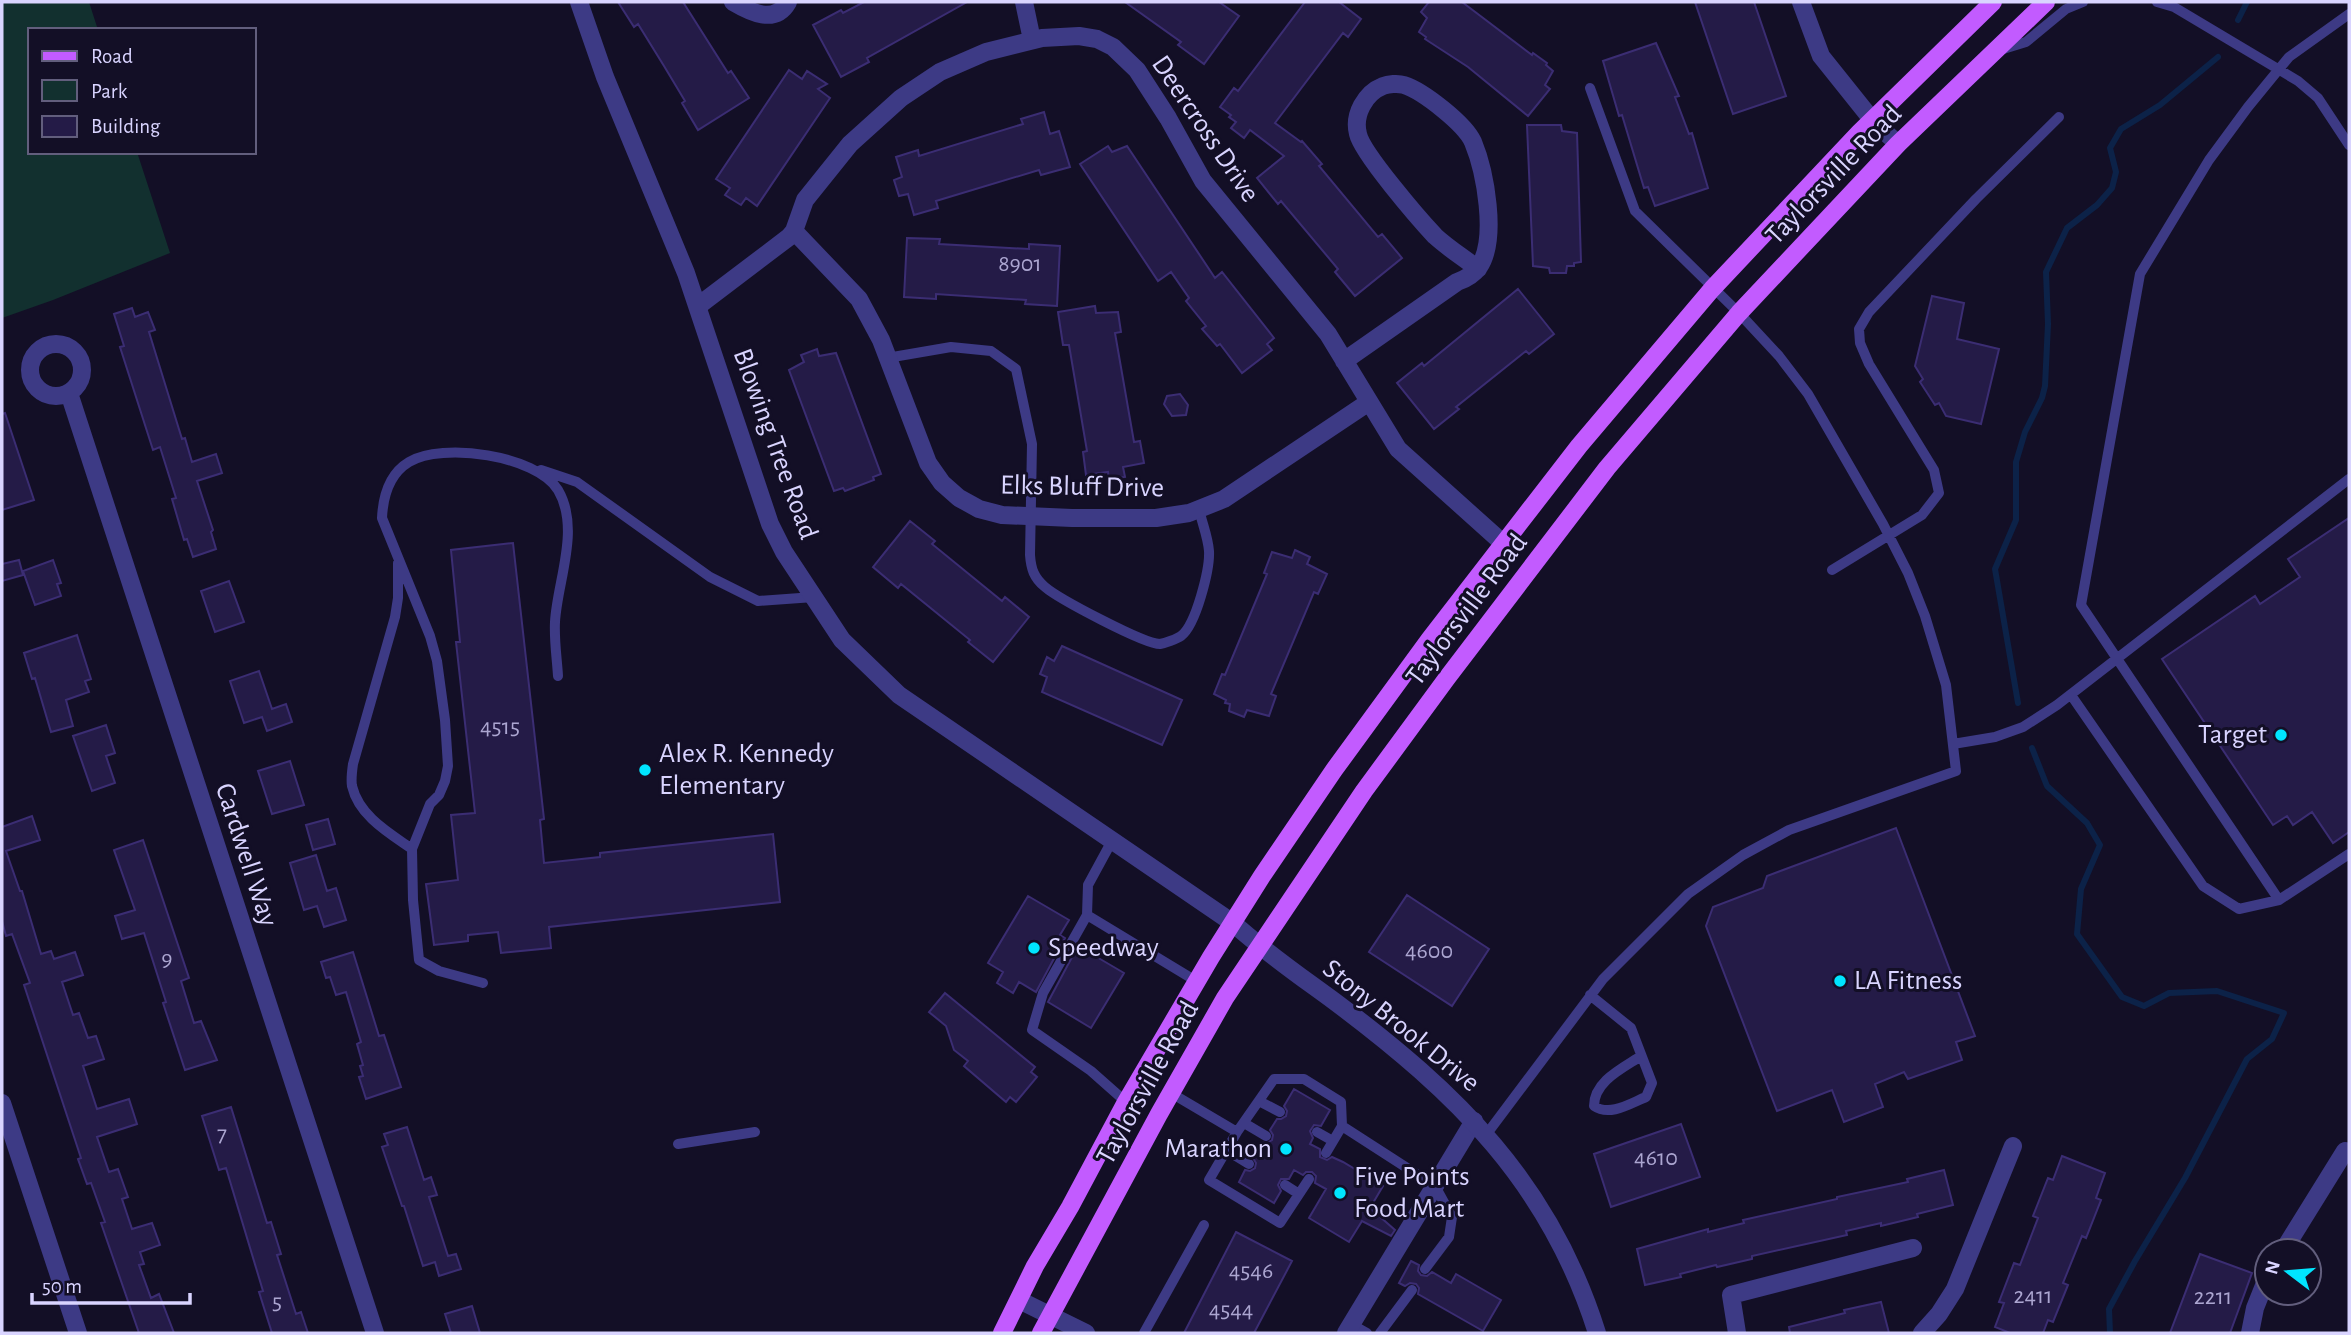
<svg xmlns="http://www.w3.org/2000/svg" width="2351" height="1335" viewBox="0 0 2351 1335" font-family="'Alegreya Sans',sans-serif">
<style>
.green{fill:#12302f}
.lines{fill:none;stroke-linecap:round;stroke-linejoin:round}
.stream{stroke:#0c2248;stroke-width:6}
.building{fill:#241b47;stroke:#3b2d73;stroke-width:2}
.service{stroke:#3d3a85;stroke-width:10}
.minor{stroke:#3d3a85;stroke-width:18}
.tertiary{stroke:#3d3a85;stroke-width:18}
.primary{stroke:#c25bff;stroke-width:18}
.poi-dot{fill:#00e5ff;stroke:#130f26;stroke-width:2.5}
.labels{text-anchor:middle;dominant-baseline:central;stroke-width:6;stroke-linejoin:round;paint-order:stroke}
.number-label{font-size:24px;fill:#aca6d1}
.street-label{font-size:28px;fill:#d9d4ff;stroke:#130f26}
.poi-label{font-size:28px;fill:#d9d4ff;stroke:#130f26;text-anchor:start}
</style>
<rect width="100%" height="100%" fill="#130f26"/>
<path class="green" d="M2 2H89L98 30H30V152H137L170 253 53 300 2 318Z"/>
<g class="lines">
<path class="stream" d="M2238 20 2247 2
M2018 703 1995 569 2016 520V462L2025 432 2042 398 2045 386 2048 324 2046 272 2067 228 2097 205 2112 188 2116 172 2110 148 2121 129 2160 105 2218 57
M2032 748 2047 786 2087 823 2100 845 2081 889 2077 934 2122 997 2144 1006 2169 993 2217 991 2284 1013 2272 1039 2247 1059 2185 1178 2135 1261 2109 1309 2110 1333"/>
</g>
<path class="building" d="M618 2H683L728 73 731 71 749 98 698 130 682 103 685 101 664 66 638 24 634 27Z
M864 2H967L867 58 869 62 841 77 813 25 841 10 843 13Z
M1125 2H1219L1239 16 1204 64 1178 45 1181 42Z
M1305 2H1339L1361 19 1348 37 1343 33 1275 123 1301 142 1302 141 1322 164 1319 166 1378 237 1382 234 1402 258 1355 296 1335 272 1338 269 1281 201 1278 204 1257 178 1284 156 1250 130 1244 138 1231 128 1236 122 1229 117 1231 115 1220 107 1234 88 1238 91Z
M1429 2H1462L1532 55 1533 53 1547 63 1546 65 1553 71 1545 85 1550 89 1528 116 1468 67 1425 39 1426 37 1419 32 1427 18 1421 12Z
M1695 2H1754L1786 96 1733 114Z
M1656 43 1679 96 1675 97 1689 134 1692 133 1708 188 1655 206 1648 187 1644 188 1622 115 1619 116 1603 61Z
M789 70 802 79 807 71 827 84 818 89 830 98 757 206 746 198 741 205 725 195 730 188 716 179Z
M1044 112 1050 134 1059 131 1070 167 1041 175 1039 170 936 201 938 208 914 215 908 194 899 196 894 180 902 177 896 157 918 150 919 156 1023 124 1021 119Z
M1527 125H1561L1562 131 1577 133 1581 262 1574 263V266H1567L1566 273H1550L1549 268 1533 266Z
M1108 146 1112 152 1127 146 1215 278 1222 272 1274 338 1267 344 1272 350 1242 373 1220 344 1217 346 1202 329 1206 326 1186 301 1189 298 1171 272 1158 281 1080 164Z
M907 238 940 239 939 244 1029 249V244L1060 246 1057 306 1025 304 1026 300 936 294V299L904 297Z
M1518 289 1554 334 1529 354 1526 351 1456 407 1459 409 1434 429 1397 383 1422 363 1424 366Z
M1932 296 1964 303 1957 339 1999 349 1981 424 1946 416 1939 403 1935 405 1920 382 1923 379 1915 366Z
M1095 306 1096 313 1118 312 1121 332 1115 333 1134 442 1140 441 1144 463 1123 467 1125 477 1109 479 1108 472 1086 475 1083 452 1087 451 1069 345H1063L1058 312Z
M132 308 135 317 148 312 155 330 149 332 182 439 185 438 192 462 216 454 222 473 197 481 213 530 211 532 216 549 193 557 187 539 184 540 172 499 176 498 160 447 153 450 120 347 124 346 114 314Z
M817 349 819 356 836 353 881 474 873 477 874 480 845 491 843 488 834 491 789 370 804 362 801 355Z
M1180 394 1188 405 1186 415 1172 416 1164 404 1167 396Z
M5 413 34 500 2 510V414Z
M2349 518V832L2333 843 2312 812 2293 825 2287 816 2273 825 2162 659 2255 596 2260 604 2300 577 2288 559Z
M910 521 935 541 932 544 1002 601 1005 597 1029 617 993 662 968 642 970 640 901 584 898 588 873 567Z
M513 543 544 819 540 820 544 863 600 857V853L773 834 780 902 549 927 551 948 501 953 498 932 468 935V941L434 945 426 884 458 880 451 815 475 813 456 642H460L451 550Z
M1295 550 1310 557 1307 564 1327 574 1318 594 1314 592 1271 694 1276 696 1269 716 1247 710 1244 717 1229 711 1230 704 1225 703 1226 700 1214 694 1222 674 1225 675 1267 574 1264 573 1272 552 1292 558Z
M19 560 23 575 2 581V564Z
M53 560 61 583 57 584 61 596 35 605 23 571Z
M229 581 244 622 215 632 201 591Z
M77 635 91 679 85 681 89 692 66 700 73 726 51 732 35 678 32 679 24 653Z
M1062 646 1182 700 1162 745 1042 692 1047 677 1040 674 1047 657 1054 661Z
M259 671 272 709 286 704 292 722 267 731 262 717 244 723 230 681Z
M106 725 115 753 106 756 115 783 92 791 73 736Z
M290 761 304 805 272 814 258 771Z
M32 816 40 840 6 851 20 891H22L41 954 51 951 54 959 75 952 83 975 62 982 73 1015 79 1013 88 1038 96 1036 104 1059 83 1066 97 1109 129 1099 137 1124 97 1137 109 1172 118 1169 128 1197 122 1199 132 1229 152 1223 160 1245 140 1252 144 1264 139 1265 151 1298 159 1294 174 1333H139L101 1223 105 1222 91 1183 87 1184 78 1159 81 1158 24 985 30 983 12 934 6 936 2 921V827Z
M328 819 335 844 313 850 306 825Z
M1896 828 1975 1036 1956 1042 1962 1060 1908 1079 1904 1072 1875 1084 1883 1107 1844 1122 1832 1090 1777 1111 1706 926 1713 907 1763 888 1767 876Z
M143 840 189 978 181 981 194 1023 201 1021 217 1060 185 1070 163 1003 166 1002 144 933 122 939 115 916 135 910 114 850Z
M316 855 327 891 336 888 346 920 324 927 317 906 304 910 290 863Z
M1407 895 1489 949 1452 1006 1369 952Z
M1028 896 1069 920 1060 935 1065 938 1036 992 1019 982 1013 993 997 983 1003 972 988 963Z
M1078 946 1124 973 1091 1028 1048 1002Z
M353 952 379 1036 384 1035 401 1087 366 1099 359 1077 363 1076 360 1066 363 1065 357 1044 361 1042 346 992 336 995 330 977 326 978 321 962Z
M945 993 1035 1067 1031 1072 1037 1077 1016 1102 1010 1097 1006 1102 964 1066 968 1061 954 1050 946 1026 929 1012Z
M1294 1089 1330 1110 1321 1126 1314 1125 1310 1131 1313 1138 1310 1144 1320 1149V1157L1327 1160 1332 1157 1343 1162 1383 1186 1370 1208 1395 1230 1391 1236 1362 1221 1349 1242 1309 1218 1326 1189 1315 1183 1316 1176 1312 1172H1306L1303 1175 1294 1170 1289 1179H1281L1278 1185 1281 1191 1274 1203 1239 1182 1245 1170 1250 1171 1255 1168 1256 1163 1253 1158 1262 1142 1267 1143 1272 1140 1273 1135 1270 1130 1277 1119H1281L1286 1116 1287 1111 1284 1106Z
M231 1107 267 1223 271 1222 281 1254 277 1255 296 1314 301 1312 308 1333H272L259 1292 263 1291 226 1168 219 1170 202 1116Z
M1681 1124 1700 1177 1611 1207 1594 1154Z
M407 1127 424 1180 431 1177 437 1195 429 1197 448 1256 456 1254 461 1269 439 1276 435 1262 423 1266 404 1206H402L382 1147 388 1145 384 1134Z
M2062 1156 2105 1173 2096 1198 2101 1200 2086 1238 2082 1236 2063 1283 2068 1285 2053 1322 2048 1320 2043 1333H2010L1995 1327 2004 1303 1999 1302 2014 1263 2020 1265 2038 1218 2033 1216 2048 1178 2053 1180Z
M1944 1170 1953 1205 1917 1214 1918 1217 1881 1226V1223L1846 1231 1847 1235 1752 1256V1259L1717 1267 1716 1265 1680 1274 1681 1277 1645 1285 1637 1249 1708 1229V1232L1744 1223 1743 1220 1837 1199V1197L1908 1182 1907 1179Z
M1236 1232 1292 1261 1254 1333H1184Z
M2200 1254 2252 1273 2230 1333H2170Z
M1411 1261 1419 1265 1418 1271 1421 1275 1427 1276 1432 1272 1451 1283 1456 1274 1501 1300 1483 1331 1418 1294 1419 1288 1416 1284 1410 1283 1405 1286 1399 1283Z
M1881 1302 1889 1333H1790L1789 1327 1845 1313 1844 1310Z
M472 1306 480 1333H451L445 1314Z"/>
<g class="lines">
<path class="service" d="M2157 2 2174 7 2298 81 2318 98 2349 145
M2000 50 2026 42 2066 9 2083 2
M887 358 951 347 991 351 1016 369 1032 444 1030 555C1031 569 1034 578 1045 587 1059 599 1144 644 1160 644 1165 643 1177 639 1181 636 1196 625 1210 569 1209 551 1208 537 1202 523 1199 509
M541 470 577 482 710 577 758 601 814 597
M398 563V598L395 617 353 764C352 771 351 780 352 786 359 816 389 833 412 849
M1832 570 1922 515 1939 493 1934 470 1869 364 1860 343 1859 329 1869 312 1976 199 2059 117
M2071 695 2203 886 2239 909 2279 900 2349 854
M1953 744 1995 737 2023 727 2057 705 2349 479
M1113 839 1088 885 1087 915 1043 993 1032 1030 1091 1071 1126 1102
M2279 900 2081 605 2140 274 2209 160 2248 107 2289 57 2349 14
M1087 915 1196 981
M483 983 439 971 419 960 413 900 412 849 430 804 439 795 445 781 448 766 445 720 437 661 430 636 382 518C383 497 389 474 409 462 442 442 536 455 558 490 581 529 557 582 555 622 554 640 557 659 558 676
M1590 995 1631 1028 1652 1083 1646 1097C1631 1103 1610 1117 1594 1106 1594 1081 1623 1068 1641 1056
M1171 1093 1237 1132 1274 1079H1304L1341 1102 1342 1126 1435 1186 1452 1217 1449 1237 1425 1269
M1259 1101 1280 1112
M1244 1123 1266 1136
M1237 1132 1209 1180 1280 1223 1309 1179
M1317 1132 1333 1141
M1486 1135 1603 979 1688 894 1743 855 1789 830 1956 771 1946 685 1925 616 1908 573 1883 524 1808 394 1779 356 1739 313 1635 211 1590 88
M678 1144 755 1132
M1226 1150 1249 1164
M1326 1153 1342 1126
M1285 1185 1299 1194
M1351 1324 1367 1333
M1144 1333 1204 1225
M1380 1333 1412 1290"/>
<path class="minor" d="M579 2 605 77 686 273 770 524 784 552 842 640 899 695 1233 923
M733 2C750 12 775 25 788 2
M1024 2 1032 40
M1801 2 1821 56 1873 121 1898 144
M794 231 859 299 881 340 928 463 942 483 959 498 979 509 1002 515 1072 518H1156L1189 513 1224 499 1369 402
M698 306 789 237 794 231 805 200 850 144 901 98 940 72 986 52 1042 38 1079 36 1097 39 1113 47 1137 70 1168 118 1203 181 1328 334 1398 449 1505 545
M30 370a26 26 0 1 1 52 0a26 26 0 1 1-52 0Z
M1344 361 1457 282C1466 279 1473 275 1479 267 1498 239 1485 171 1473 142 1465 124 1423 91 1404 85 1398 83 1388 84 1383 86 1365 93 1353 115 1358 134 1362 153 1420 220 1435 236 1448 248 1464 258 1478 269
M69 393 375 1333
M2 1103 78 1333
M2283 1251 2345 1151
M1019 1300 1086 1333
M1346 1333 1474 1121
M1737 1333 1731 1295 1913 1248
M1922 1333 1939 1314 1955 1289 2013 1146
M2250 1333 2255 1308 2267 1278"/>
<path class="tertiary" d="M1233 923C1265 952 1300 976 1334 1001 1457 1093 1550 1183 1597 1333"/>
<path class="primary" d="M1002 1333 1035 1266 1070 1207 1126 1102 1211 957 1262 876 1334 770 1429 640 1579 446 1712 289 1859 133 1993 2
M1041 1333 1159 1114 1225 998 1364 791 1447 678 1607 468 1739 313 1898 144 2046 2"/>
</g>
<g class="poi-dot">
<circle cx="2281" cy="735" r="7"/>
<circle cx="645" cy="770" r="7"/>
<circle cx="1034" cy="948" r="7"/>
<circle cx="1840" cy="981" r="7"/>
<circle cx="1286" cy="1149" r="7"/>
<circle cx="1340" cy="1193" r="7"/>
</g>
<g class="labels">
<g class="number-label">
<text x="1020" y="264">8901</text>
<text x="500" y="727">4515</text>
<text x="1429" y="951">4600</text>
<text x="167" y="959">9</text>
<text x="222" y="1134">7</text>
<text x="1656" y="1158">4610</text>
<text x="1251" y="1271">4546</text>
<text x="2033" y="1296">2411</text>
<text x="2213" y="1297">2211</text>
<text x="277" y="1302">5</text>
<text x="1231" y="1310">4544</text>
</g>
<g class="street-label">
<text transform="translate(1205 129) rotate(56)">Deercross Drive</text>
<text transform="translate(1834 175) rotate(-46)">Taylorsville Road</text>
<text transform="translate(775 444) rotate(70)">Blowing Tree Road</text>
<text transform="translate(1082 487) rotate(1)">Elks Bluff Drive</text>
<text transform="translate(1467 610) rotate(-53)">Taylorsville Road</text>
<text transform="translate(246 855) rotate(72)">Cardwell Way</text>
<text transform="translate(1401 1026) rotate(39)">Stony Brook Drive</text>
<text transform="translate(1148 1083) rotate(-61)">Taylorsville Road</text>
</g>
<g class="poi-label">
<text x="2267" y="735" text-anchor="end">Target</text>
<text x="659" y="754">Alex R. Kennedy<tspan x="659" dy="32">Elementary</tspan></text>
<text x="1048" y="948">Speedway</text>
<text x="1854" y="981">LA Fitness</text>
<text x="1272" y="1149" text-anchor="end">Marathon</text>
<text x="1354" y="1177">Five Points<tspan x="1354" dy="32">Food Mart</tspan></text>
</g>
</g>
<rect width="2351" height="1335" fill="none" stroke="#d9d4ff" stroke-width="7"/>
<rect x="28" y="28" width="228" height="126" fill="#130f26" stroke="#625e7d" stroke-width="2"/>
<rect x="42" y="51" width="35" height="10" fill="#c25bff" stroke="#625e7d" stroke-width="2"/>
<text x="91" y="63" font-size="21" fill="#d9d4ff">Road</text>
<rect x="42" y="80" width="35" height="21" fill="#12302f" stroke="#625e7d" stroke-width="2"/>
<text x="91" y="98" font-size="21" fill="#d9d4ff">Park</text>
<rect x="42" y="116" width="35" height="21" fill="#241b47" stroke="#625e7d" stroke-width="2"/>
<text x="91" y="133" font-size="21" fill="#d9d4ff">Building</text>
<g transform="translate(2288 1272) rotate(286)"><circle r="33" fill="#130f26" stroke="#625e7d" stroke-width="2"/>
<path d="M0-5L12 26L0 18L-12 26Z" fill="#00e5ff"/>
<text y="-10" font-size="19" font-weight="bold" text-anchor="middle" fill="#d9d4ff">N</text>
</g>
<path d="M32 1293v10h158v-10" fill="none" stroke="#d9d4ff" stroke-width="3.5"/>
<text x="42" y="1293" font-size="21" fill="#d9d4ff" stroke="#130f26" stroke-width="5" paint-order="stroke">50 m</text>
</svg>
